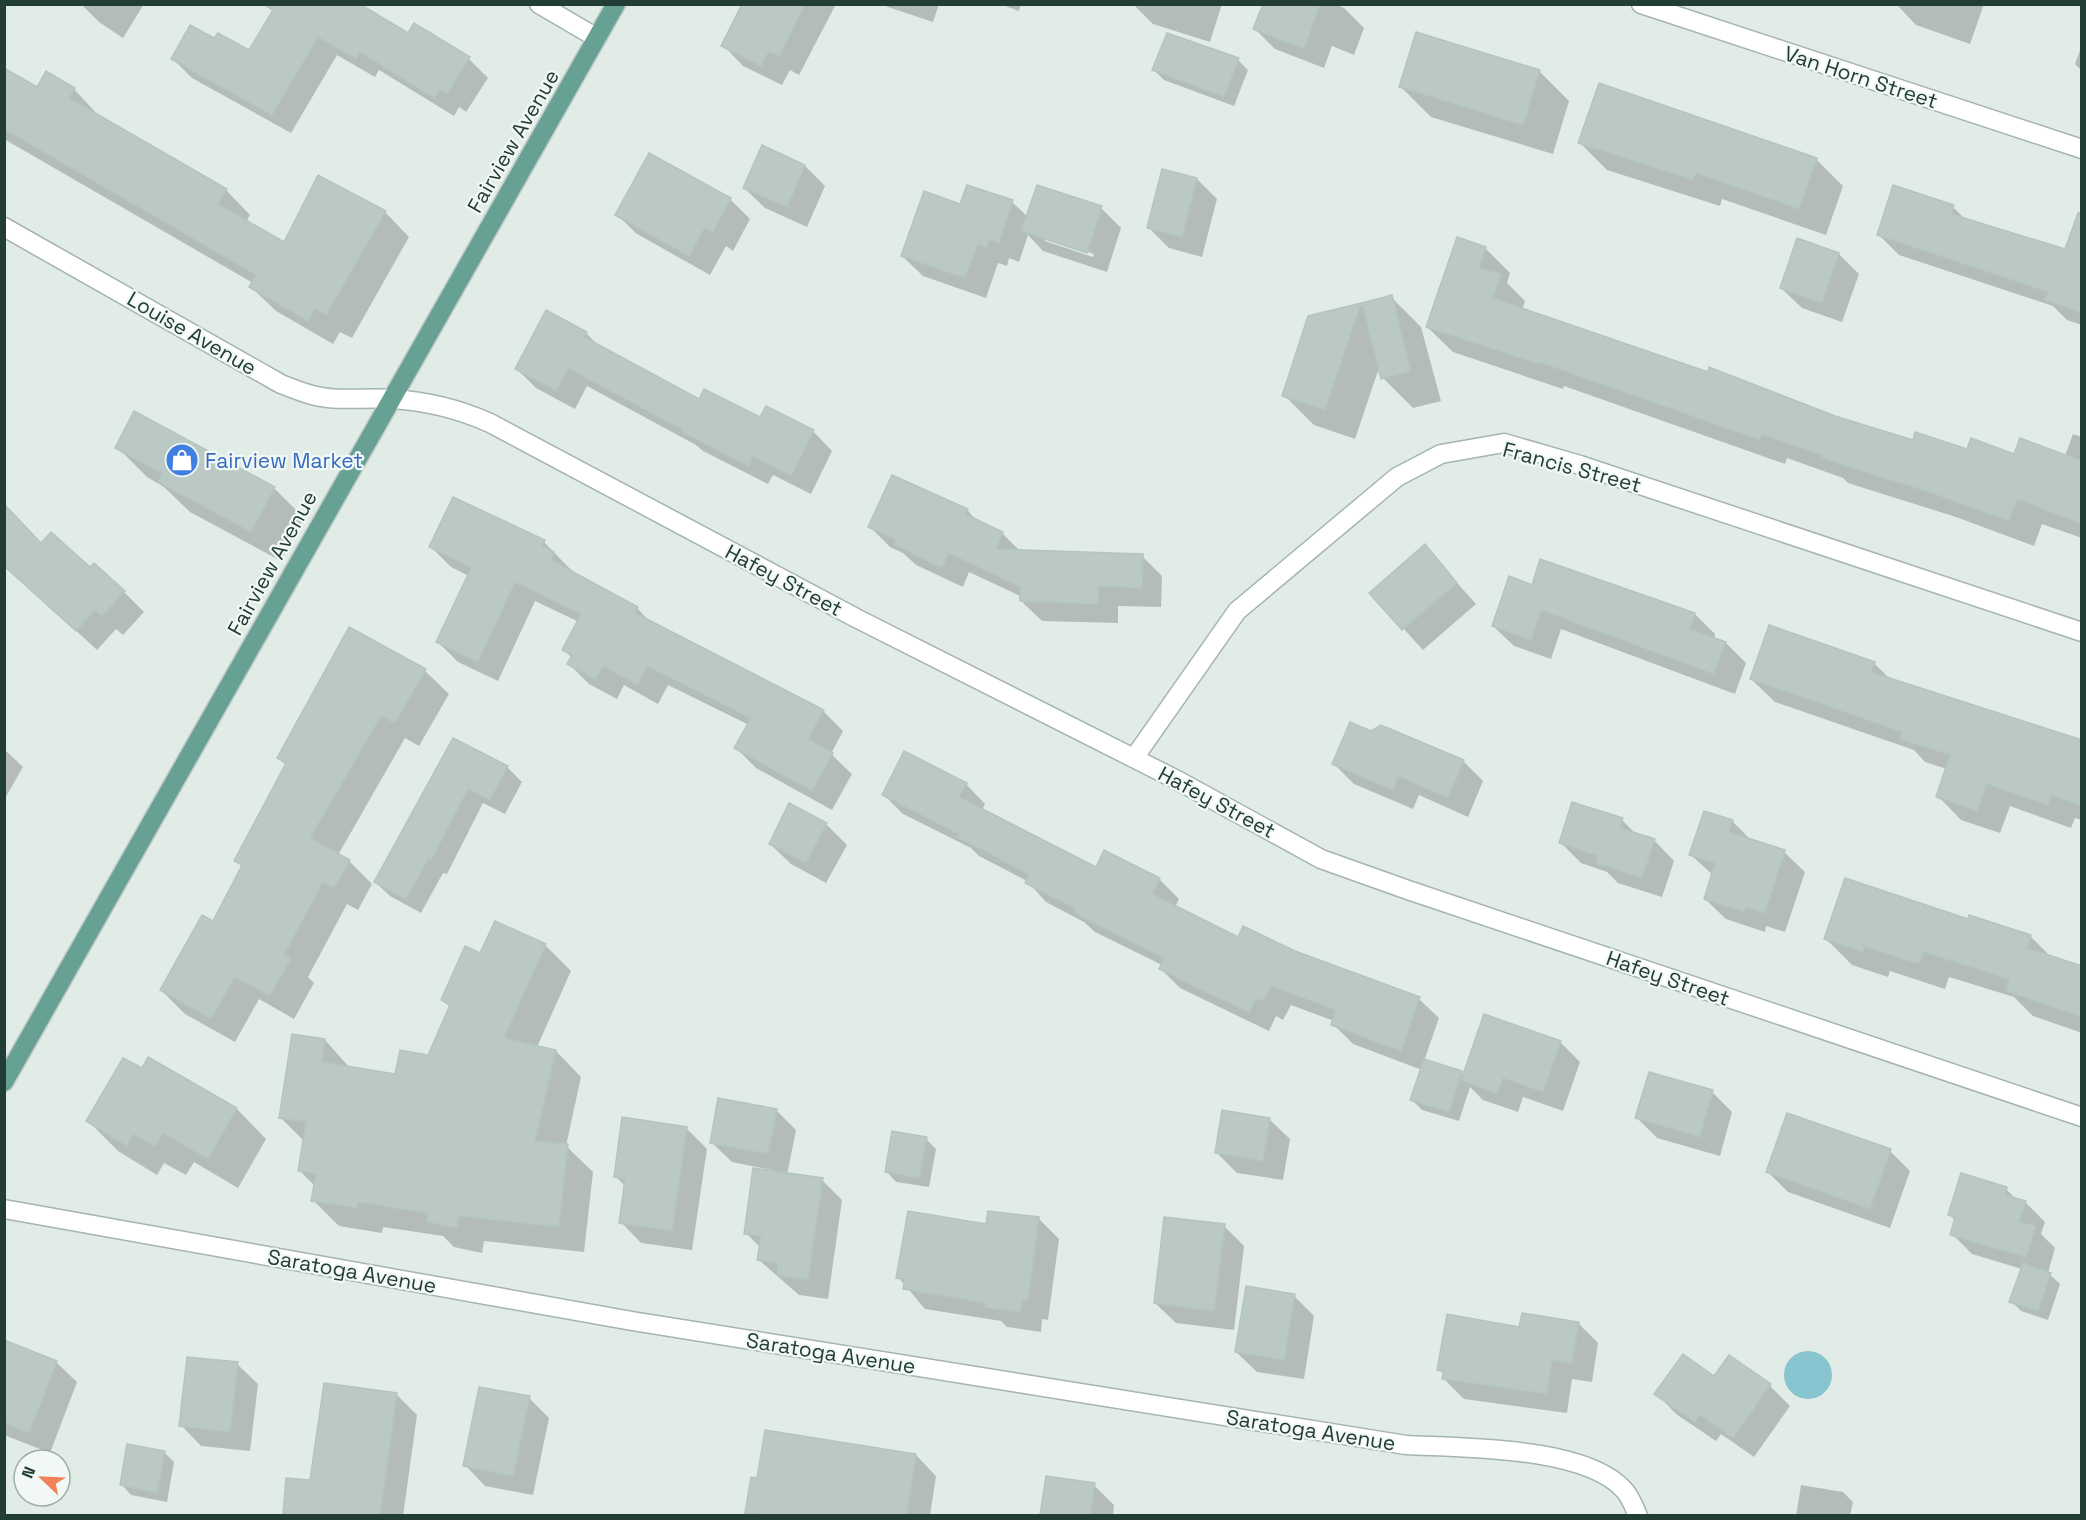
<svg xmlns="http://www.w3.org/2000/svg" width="2086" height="1520" viewBox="0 0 2086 1520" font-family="'Space Grotesk',sans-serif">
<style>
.water{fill:#89c4d1}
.shadow{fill:#0003;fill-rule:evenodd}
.building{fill:#bac9c3;stroke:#b4c5bf;stroke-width:1.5}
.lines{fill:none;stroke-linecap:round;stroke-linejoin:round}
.minor-casing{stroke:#a4b4ae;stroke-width:21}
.major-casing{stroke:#c1c9c7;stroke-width:21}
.minor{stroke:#fff;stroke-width:18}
.major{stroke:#66a194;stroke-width:18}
.labels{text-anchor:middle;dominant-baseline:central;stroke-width:4.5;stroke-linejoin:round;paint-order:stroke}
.street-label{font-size:21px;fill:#223d36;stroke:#f2f8f5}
.shop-label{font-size:21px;fill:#366cbe;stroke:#f2f8f5;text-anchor:start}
</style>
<rect width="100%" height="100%" fill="#e1ece7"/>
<path class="water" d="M1784 1375a24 24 0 1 1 48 0a24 24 0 1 1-48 0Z"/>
<path class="shadow" d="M81 4H144L123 38 99 22Z
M278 4 469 59 488 78 466 112 459 107 454 116 379 70 375 77 337 55 291 133 192 78 173 59 215 40 249 52Z
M765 4H836L799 75 790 70 782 85 743 66 723 45Z
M879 4H939L933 22Z
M1000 4H1021L1019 11Z
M1133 4H1222L1210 42 1153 24Z
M1264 4H1334L1344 8 1364 28 1354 55 1332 46 1324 68 1275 49 1255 29Z
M1896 4H1984L1970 44 1916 25Z
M2082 45V71L2075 64Z
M1238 60 1248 70 1234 106 1164 80 1154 70Z
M4 70 37 89H74L98 115 226 190 250 215 246 222 284 244 385 212 409 237 352 338 340 332 333 344 276 311 251 287 253 283 4 139Z
M1539 71 1569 101 1553 154 1431 117 1401 87Z
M1600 85 1817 160 1843 186 1826 235 1722 199 1720 206 1607 170 1580 143Z
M762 147 805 166 825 186 807 227 765 208 744 188Z
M1197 179 1217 199 1202 257 1169 248 1149 228Z
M730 199 750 219 733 251 726 246 710 275 637 234 616 214Z
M1012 202 1028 217 1101 208 1121 228 1107 272 1043 251 1028 235 1019 262 1009 258 1007 266 998 263 986 298 923 276 902 256 961 206ZM1045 238 1094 254 1093 257 1045 241Z
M1953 207 1967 221 2065 250 2082 246V325L2067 320 2053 306 1899 255 1879 235Z
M1798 240 1839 254 1859 274 1842 322 1802 308 1781 288Z
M1485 248 1510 273 1507 283 1525 301 1522 310 1835 417 1914 442 2014 456H2065L2073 434 2082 437V538L2042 524 2034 546 1956 517 1848 483 1843 478 1787 458 1785 464 1564 386 1563 389 1453 352 1427 327Z
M1391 297 1421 327 1441 401 1413 408 1383 378 1380 365 1355 439 1314 425 1284 395 1360 304 1365 309Z
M586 333 601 348 699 401 813 431 832 451 811 494 773 475 768 484 703 451 696 445 587 386 575 409 536 388 517 369Z
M117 447 274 488 304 518 281 561 190 512 164 487 147 477Z
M967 510 979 523 1003 534 1021 552 1142 556 1162 576 1161 607 1118 606V623L1042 621 1021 601 1022 597 969 572 963 587 916 565 903 553 890 547 870 527Z
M544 542 574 573 637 608 651 623 823 711 843 731 831 754 852 774 832 810 756 768 736 748 749 725 668 685 658 704 624 685 617 699 589 684 569 664 572 658 564 650 579 622 535 601 498 681 458 662 438 642 469 576 451 567 431 547Z
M41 544 90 569 124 592 144 612 123 635 116 629 97 650 4 564Z
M1424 546 1476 604 1423 650 1371 593Z
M1533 586 1695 614 1715 634 1714 639 1726 643 1746 663 1735 694 1561 629 1551 659 1514 646 1493 626Z
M1874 663 1891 680 2082 742V820L2075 818 2071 828 2010 806 2000 833 1961 820 1938 796 1947 769 1925 762 1914 750 1775 702 1751 679Z
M425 671 449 694 419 746 405 738 338 855 349 861 372 884 358 910 347 904 308 977 314 983 294 1019 259 999 235 1042 185 1014 161 990 213 923 243 867 236 860 286 765 279 758Z
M454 740 507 767 522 782 505 814 483 803 447 874 443 873 421 913 390 896 375 882Z
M4 749 23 767 4 800Z
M1463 761 1483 781 1468 817 1419 795 1413 809 1354 784 1334 764Z
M966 784 985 804 982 810 1097 869 1159 879 1179 899 1175 907 1239 939 1294 953 1419 999 1439 1018 1424 1061 1464 1075 1560 1042 1580 1062 1563 1111 1523 1097 1518 1112 1483 1100 1470 1087 1459 1121 1422 1110 1412 1100 1422 1070 1353 1044 1333 1024 1334 1021 1291 1005 1283 1020 1276 1016 1269 1031 1180 988 1160 968 1162 965 1095 932 1084 922 1046 902 1027 881 979 856 971 848 903 814 884 795Z
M790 805 826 824 847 845 826 883 791 864 770 844Z
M1622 820 1637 835 1654 840 1674 861 1662 897 1618 883 1607 872 1581 863 1561 843Z
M1732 821 1752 841 1784 852 1805 872 1785 932 1766 926 1765 932 1726 919 1705 899 1713 875 1691 855Z
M1969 921 2030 936 2052 958 2082 967V1033L2033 1016 2014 997 1949 977 1945 989 1890 971 1888 977 1852 965 1826 939Z
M545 945 571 971 537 1047 556 1051 581 1077 566 1146 593 1172 584 1252 484 1241 482 1253 454 1247 443 1236 383 1227 382 1233 339 1226 313 1200 315 1186 300 1171 304 1141 281 1118 325 1040 350 1068 396 1075 429 1057 451 1008 442 1000 481 955Z
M149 1059 237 1109 266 1139 238 1188 194 1162 186 1175 164 1163 157 1175 118 1151 88 1121 142 1070Z
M1712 1092 1732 1112 1720 1156 1657 1138 1637 1118Z
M776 1110 796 1130 787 1175 822 1180 842 1200 828 1299 799 1295 759 1260 761 1248 746 1233 772 1170 732 1162 711 1142Z
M1269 1119 1290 1139 1283 1180 1237 1173 1217 1153Z
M687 1129 707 1149 692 1250 641 1243 621 1222 626 1187 615 1176Z
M926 1139 936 1149 929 1187 896 1182 887 1172Z
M1890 1151 1910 1171 1890 1228 1788 1192 1768 1172Z
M2006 1189 2017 1200 2025 1202 2045 1222 2041 1234 2055 1248 2048 1273 2060 1284 2048 1320 2021 1311 2011 1301 2022 1269 1972 1254 1952 1234 1956 1221 1950 1215Z
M1039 1219 1059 1239 1048 1320 1042 1319 1041 1332 1007 1327 1001 1321 925 1309 898 1277 987 1226Z
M1224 1226 1244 1246 1234 1330 1176 1323 1155 1303Z
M1294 1296 1314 1316 1304 1379 1257 1372 1236 1352Z
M1578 1323 1598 1343 1592 1382 1572 1379 1567 1413 1464 1399 1444 1379V1375L1439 1369 1521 1329Z
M4 1341 56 1362 77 1382 50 1453 4 1435Z
M1729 1357 1770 1386 1790 1406 1754 1457 1721 1434 1716 1441 1676 1414 1656 1393 1714 1378Z
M237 1364 258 1384 250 1451 201 1446 181 1425Z
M397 1395 417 1415 403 1516H284L288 1480 311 1482Z
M529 1398 549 1418 533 1495 485 1486 465 1465Z
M164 1452 174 1462 167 1502 131 1495 122 1485Z
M916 1455 936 1476 930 1516H747L752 1478 759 1480Z
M1047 1478 1094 1485 1114 1505 1113 1516H1041Z
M1801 1485 1843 1492 1853 1502 1850 1516H1796Z"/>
<path class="building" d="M263 4H360L408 33 414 23 470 57 447 94 440 89 434 98 360 52 356 59 318 37 272 115 171 59 190 25 214 38 218 33 249 50 273 10Z
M742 4H805L779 56 769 51 761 66 721 46Z
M1263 4H1320L1304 49 1253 29Z
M1416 32 1540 70 1523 125 1399 87Z
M1167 33 1239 58 1224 97 1152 70Z
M4 68 37 87 46 71 75 88 69 98 227 189 218 204 284 242 318 175 386 211 326 315 315 308 308 321 249 287 256 275 4 129Z
M1599 83 1817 158 1799 209 1696 173 1693 180 1578 143Z
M762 145 805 165 787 207 743 188Z
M649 153 731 198 713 232 705 227 689 256 615 215Z
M1162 169 1197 178 1182 237 1147 228Z
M967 185 1013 200 999 243 989 239 987 247 978 244 965 278 901 256 924 191 960 204Z
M1037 185 1102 206 1087 253 1021 231Z
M1893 185 1954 205 1951 214 2065 249 2078 213H2082V313L2045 300 2048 292 1877 235Z
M1457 237 1486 247 1479 268 1501 274 1493 298 1708 372 1709 367 1835 416 1913 440 1915 432 1967 449 1971 438 2014 454 2020 438 2082 461V524L2017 499 2009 521 1929 492 1821 458 1822 455 1762 434 1760 440 1539 362 1538 364 1426 327Z
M1797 238 1839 253 1822 303 1780 288Z
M1392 295 1411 371 1381 379 1362 303Z
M1361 303 1325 410 1282 396 1308 316Z
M546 310 587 332 584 337 699 399 704 389 760 417 766 406 814 430 791 476 753 456 749 466 682 432 683 430 568 368 556 391 515 369Z
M134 411 275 487 251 532 158 482 162 473 115 448Z
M892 475 968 509 965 514 1003 532 996 549 1143 554 1142 588 1098 586V604L1020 601V587L949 553 942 568 894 545 896 540 868 527Z
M453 497 545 540 542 546 554 552 551 560 638 607 635 613 824 710 808 739 833 753 812 791 734 748 751 718 647 666 638 685 603 666 596 680 567 664 572 655 562 650 581 614 515 582 478 662 436 642 471 568 429 547Z
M4 504 41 543 51 532 90 567 94 563 125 591 102 616 95 610 76 631 4 566Z
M1425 544 1457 583 1402 630 1369 593Z
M1540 559 1695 613 1690 629 1726 642 1714 674 1541 610 1531 640 1492 626 1509 576 1532 585Z
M1769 625 1875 662 1871 672 2082 740V806L2051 795 2048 805 1987 784 1977 811 1936 797 1950 755 1900 739 1902 732 1750 679Z
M349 627 426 669 395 723 381 716 310 838 350 860 334 888 323 882 284 955 291 958 270 996 235 977 211 1019 160 990 202 915 213 921 242 865 234 861 286 763 277 758Z
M1350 722 1371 731 1381 725 1464 760 1448 798 1398 776 1393 790 1332 764Z
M453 738 508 766 490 800 468 789 431 860 428 859 406 900 374 882Z
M904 751 967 783 959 797 1096 867 1104 850 1160 878 1152 894 1238 937 1243 926 1295 951 1420 997 1401 1051 1331 1025 1336 1010 1271 986 1263 1001 1256 998 1249 1013 1159 969 1164 958 1074 913 1076 909 1025 883 1029 874 957 837 959 834 882 795Z
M1572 802 1623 818 1620 828 1655 839 1642 878 1596 863 1598 856 1559 843Z
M789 803 827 823 806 863 769 844Z
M1704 811 1733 820 1729 832 1785 850 1765 913 1746 907 1744 912 1704 899 1715 863 1689 855Z
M1845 878 1968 919 1969 915 2031 935 2027 948 2082 966V1017L2006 991 2009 979 1923 952 1919 964 1864 946 1863 952 1824 939Z
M495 921 546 944 504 1038 556 1050 535 1141 568 1144 559 1227 459 1216 457 1228 427 1222 428 1213 358 1202 357 1208 311 1201 316 1174 298 1171 306 1122 279 1118 292 1034 325 1039 322 1062 395 1074 400 1050 428 1055 450 1005 441 1000 465 946 480 953Z
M1484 1014 1561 1041 1543 1092 1503 1078 1497 1093 1461 1080Z
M148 1057 237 1108 208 1159 163 1133 155 1147 134 1134 127 1146 86 1121 123 1058 142 1068Z
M1424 1059 1462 1071 1449 1112 1410 1100Z
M1649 1072 1713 1090 1700 1137 1635 1118Z
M718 1098 777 1109 768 1154 710 1143Z
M1222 1110 1270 1118 1263 1161 1215 1153Z
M1787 1113 1891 1149 1870 1209 1766 1172Z
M622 1117 687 1127 672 1231 619 1223 625 1179 614 1177Z
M892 1131 927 1137 919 1178 885 1172Z
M753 1168 823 1178 808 1280 777 1275 778 1263 757 1260 761 1236 744 1234Z
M1961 1173 2007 1187 2005 1195 2026 1201 2019 1222 2036 1226 2026 1257 1950 1235 1955 1217 1948 1215Z
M908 1211 986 1224 988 1211 1039 1217 1028 1300H1022L1021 1312 985 1307 986 1303 903 1289 905 1279 896 1278Z
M1164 1217 1225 1224 1214 1311 1154 1303Z
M2023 1263 2051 1273 2038 1311 2009 1302Z
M1246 1286 1295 1294 1284 1360 1235 1352Z
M1522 1313 1579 1322 1572 1363 1552 1360 1547 1394 1442 1379 1444 1371 1437 1370 1447 1314 1519 1327Z
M4 1340 57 1361 29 1433 4 1423Z
M1683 1354 1714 1376 1729 1355 1771 1384 1733 1438 1700 1415 1695 1422 1654 1394Z
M187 1357 238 1362 230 1432 179 1426Z
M324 1383 397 1393 380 1515H283L286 1478 310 1480Z
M479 1387 530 1396 513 1476 463 1466Z
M765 1430 916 1454 907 1515H763L745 1513 751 1477 757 1478Z
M127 1444 165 1451 157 1493 120 1485Z
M1046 1476 1095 1483 1090 1515H1040Z"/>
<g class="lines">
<defs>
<path id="minor" d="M539 4 597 38
M1641 4 2082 149
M4 227 281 384C291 388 301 392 312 395 338 402 365 397 391 399 425 401 459 409 490 423L856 618 1177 780 1321 859 1408 890 2082 1117
M1134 758 1237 611 1397 477 1441 454 1504 443 1580 465 2082 632
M4 1209 632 1321 1406 1445C1462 1448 1587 1446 1625 1491 1631 1498 1634 1507 1638 1516"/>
<path id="major" d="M4 1082 616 4"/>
</defs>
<use href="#minor" class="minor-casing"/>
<use href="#major" class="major-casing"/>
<use href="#minor" class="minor"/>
<use href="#major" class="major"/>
</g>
<defs>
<symbol id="shop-disc" viewBox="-11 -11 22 22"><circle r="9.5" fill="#3f7fe0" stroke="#f2f8f5"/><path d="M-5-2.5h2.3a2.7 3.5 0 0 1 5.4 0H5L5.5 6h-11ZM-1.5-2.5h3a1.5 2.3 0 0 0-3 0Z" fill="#fff"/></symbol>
</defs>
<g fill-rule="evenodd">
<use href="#shop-disc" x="163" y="441" width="38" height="38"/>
</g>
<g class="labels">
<g class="street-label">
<text transform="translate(1861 77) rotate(18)">Van Horn Street</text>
<text transform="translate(513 141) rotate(-60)">Fairview Avenue</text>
<text transform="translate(192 333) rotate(30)">Louise Avenue</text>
<text transform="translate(1572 467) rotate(15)">Francis Street</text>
<text transform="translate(272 563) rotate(-61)">Fairview Avenue</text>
<text transform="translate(784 580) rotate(28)">Hafey Street</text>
<text transform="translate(1217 802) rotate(28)">Hafey Street</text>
<text transform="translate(1668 978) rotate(19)">Hafey Street</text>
<text transform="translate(352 1271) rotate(10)">Saratoga Avenue</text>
<text transform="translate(831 1353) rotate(9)">Saratoga Avenue</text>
<text transform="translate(1311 1430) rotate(9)">Saratoga Avenue</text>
</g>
<g class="shop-label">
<text x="205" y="460">Fairview Market</text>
</g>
</g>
<rect width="2086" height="1520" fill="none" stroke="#223d36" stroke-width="12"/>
<g transform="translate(42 1478) rotate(293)"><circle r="28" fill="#f2f8f5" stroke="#9fada9" stroke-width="1.5"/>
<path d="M0-4.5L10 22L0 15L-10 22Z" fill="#f1835a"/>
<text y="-9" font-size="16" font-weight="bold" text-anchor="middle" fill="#223d36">N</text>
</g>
</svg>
